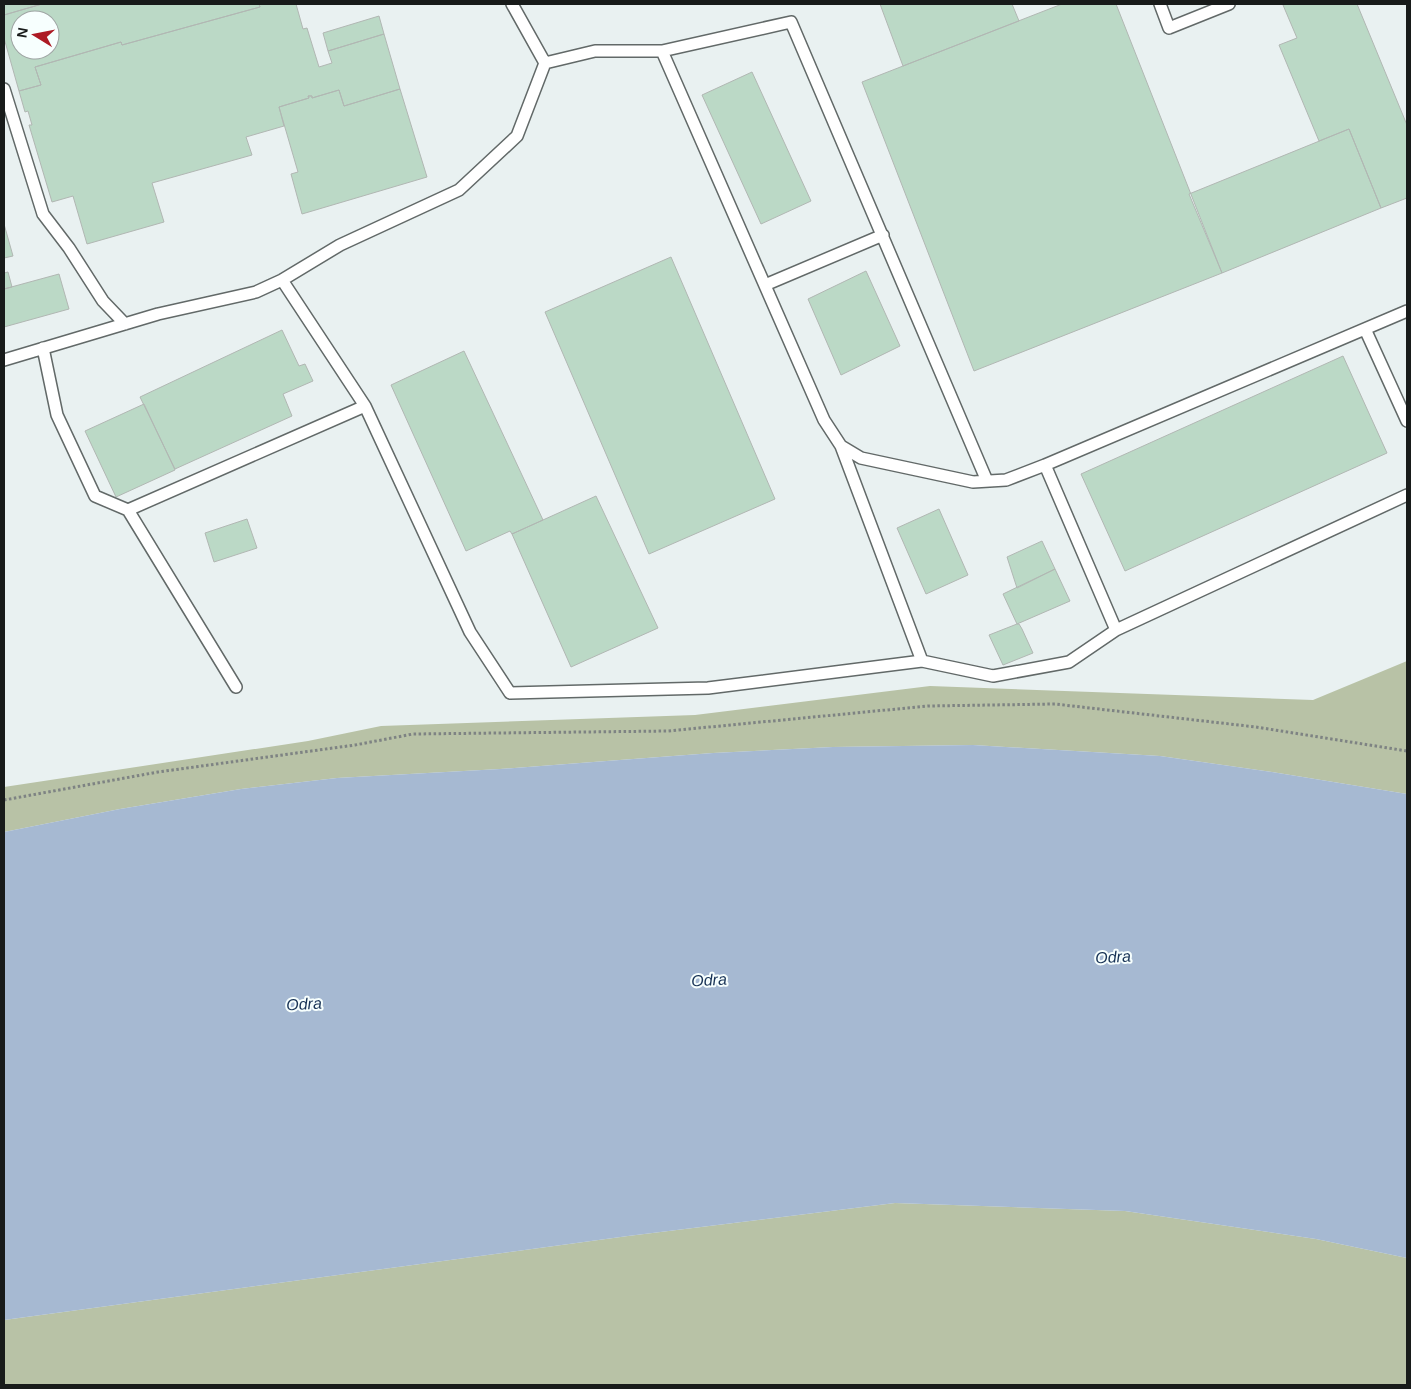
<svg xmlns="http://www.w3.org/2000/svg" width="1411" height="1389" viewBox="0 0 1411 1389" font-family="Arial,sans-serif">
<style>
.green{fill:#b8c2a6}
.water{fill:#a6b9d2}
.building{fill:#bbd9c6;stroke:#b1b7b3;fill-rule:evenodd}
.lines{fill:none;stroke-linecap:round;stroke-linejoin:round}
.lane-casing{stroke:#626968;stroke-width:14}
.path{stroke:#7e8383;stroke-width:3;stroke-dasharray:2.5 2.5;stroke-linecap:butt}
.lane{stroke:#fff;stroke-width:11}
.labels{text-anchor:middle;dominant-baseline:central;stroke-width:4;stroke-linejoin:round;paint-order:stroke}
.water-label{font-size:16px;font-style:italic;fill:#183356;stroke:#f7fffe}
</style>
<rect width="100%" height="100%" fill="#e9f1f1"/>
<path class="green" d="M1407 661V794L1272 772 1160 756 973 745 833 747 713 753 500 769 337 778 241 789 120 809 4 832V787L308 741 381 726 695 715 930 686 1313 700Z
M895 1203 1125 1211 1316 1239 1407 1258V1385H4V1320L628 1236Z"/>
<path class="water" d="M973 745 1160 756 1272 772 1407 794V1258L1316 1239 1125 1211 895 1203 628 1236 4 1320V832L120 809 241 789 337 778 500 769 713 753 833 747Z"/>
<path class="building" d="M4 4H42L4 15Z
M42 4H259L260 7 122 45 121 42 35 67 41 85 19 91 4 38V15ZM20 20H50V50H20Z
M259 4H296L303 29 307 28 319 67 332 63 328 51 384 34 400 89 344 106 339 90 312 98V96H308L309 98 279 107 284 126 246 137 252 155 152 183 164 222 87 244 73 196 52 202 29 125H32L28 111 25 112 19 91 41 85 35 67 121 42 122 45 260 7Z
M880 4H1012L1019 21 903 66Z
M1062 4H1116L1222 273 974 371 862 82Z
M1287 4H1357L1407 125V198L1381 208 1349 129 1319 141 1279 45 1297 38 1283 5Z
M379 16 384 34 328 51 323 33Z
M752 72 811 201 761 224 702 95Z
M400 89 427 177 302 214 291 174 298 172 279 107 309 98 308 96H312V98L339 90 344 106Z
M1349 129 1381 208 1222 273 1189 194Z
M4 224 13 256 4 258Z
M671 257 775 499 649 554 545 312Z
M866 271 900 346 841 375 808 299Z
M8 272 12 287 4 289V273Z
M59 274 69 309 4 327V289Z
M282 330 299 366 305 364 313 381 283 394 292 416 175 469 140 397Z
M464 351 543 520 512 534 510 531 466 551 391 385Z
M1343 356 1387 453 1125 571 1081 474Z
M144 404 175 470 116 497 85 431Z
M596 496 658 628 571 667 512 534Z
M939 509 968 575 926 594 897 528Z
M247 519 257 548 214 562 205 533Z
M1042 541 1055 569 1017 588 1007 557Z
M1055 569 1070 601 1017 624 1003 594Z
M1017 624H1019L1022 629 1033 653 1003 665 989 635Z"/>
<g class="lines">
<defs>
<path id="lane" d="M512 4 545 63 595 51H662L791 22 987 481
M1160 4 1169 28 1229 4
M662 51 824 420 841 446 861 458 973 482 1006 480 1045 465 1407 311
M4 89 43 214 69 248 103 301 125 324
M282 280 365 406 470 632 510 693 708 688 922 661
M765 285 883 235
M1365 329 1407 421
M43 348 57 415 95 496 128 510 365 406
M4 360 158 314 256 292 282 280 340 245 459 190 517 136 545 63
M841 446 922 661 993 676 1069 662 1116 630
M1045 465 1116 630 1407 495
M128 510 236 687"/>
</defs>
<use href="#lane" class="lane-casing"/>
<path class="path" d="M4 800 158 772 355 745 413 734 668 731 928 706 1055 704 1256 727 1407 751"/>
<use href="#lane" class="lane"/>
</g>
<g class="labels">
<g class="water-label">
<text transform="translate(1113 957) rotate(-3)">Odra</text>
<text transform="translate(709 980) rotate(-3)">Odra</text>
<text transform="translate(304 1004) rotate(-3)">Odra</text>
</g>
</g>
<rect width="1411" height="1389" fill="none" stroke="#181b1a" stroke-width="10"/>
<g transform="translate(35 35) rotate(280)"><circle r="24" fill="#f7fffe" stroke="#9ea4a3"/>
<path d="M0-4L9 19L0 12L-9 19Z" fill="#ad1a24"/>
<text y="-8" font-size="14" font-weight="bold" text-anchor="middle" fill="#181b1a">N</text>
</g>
</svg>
